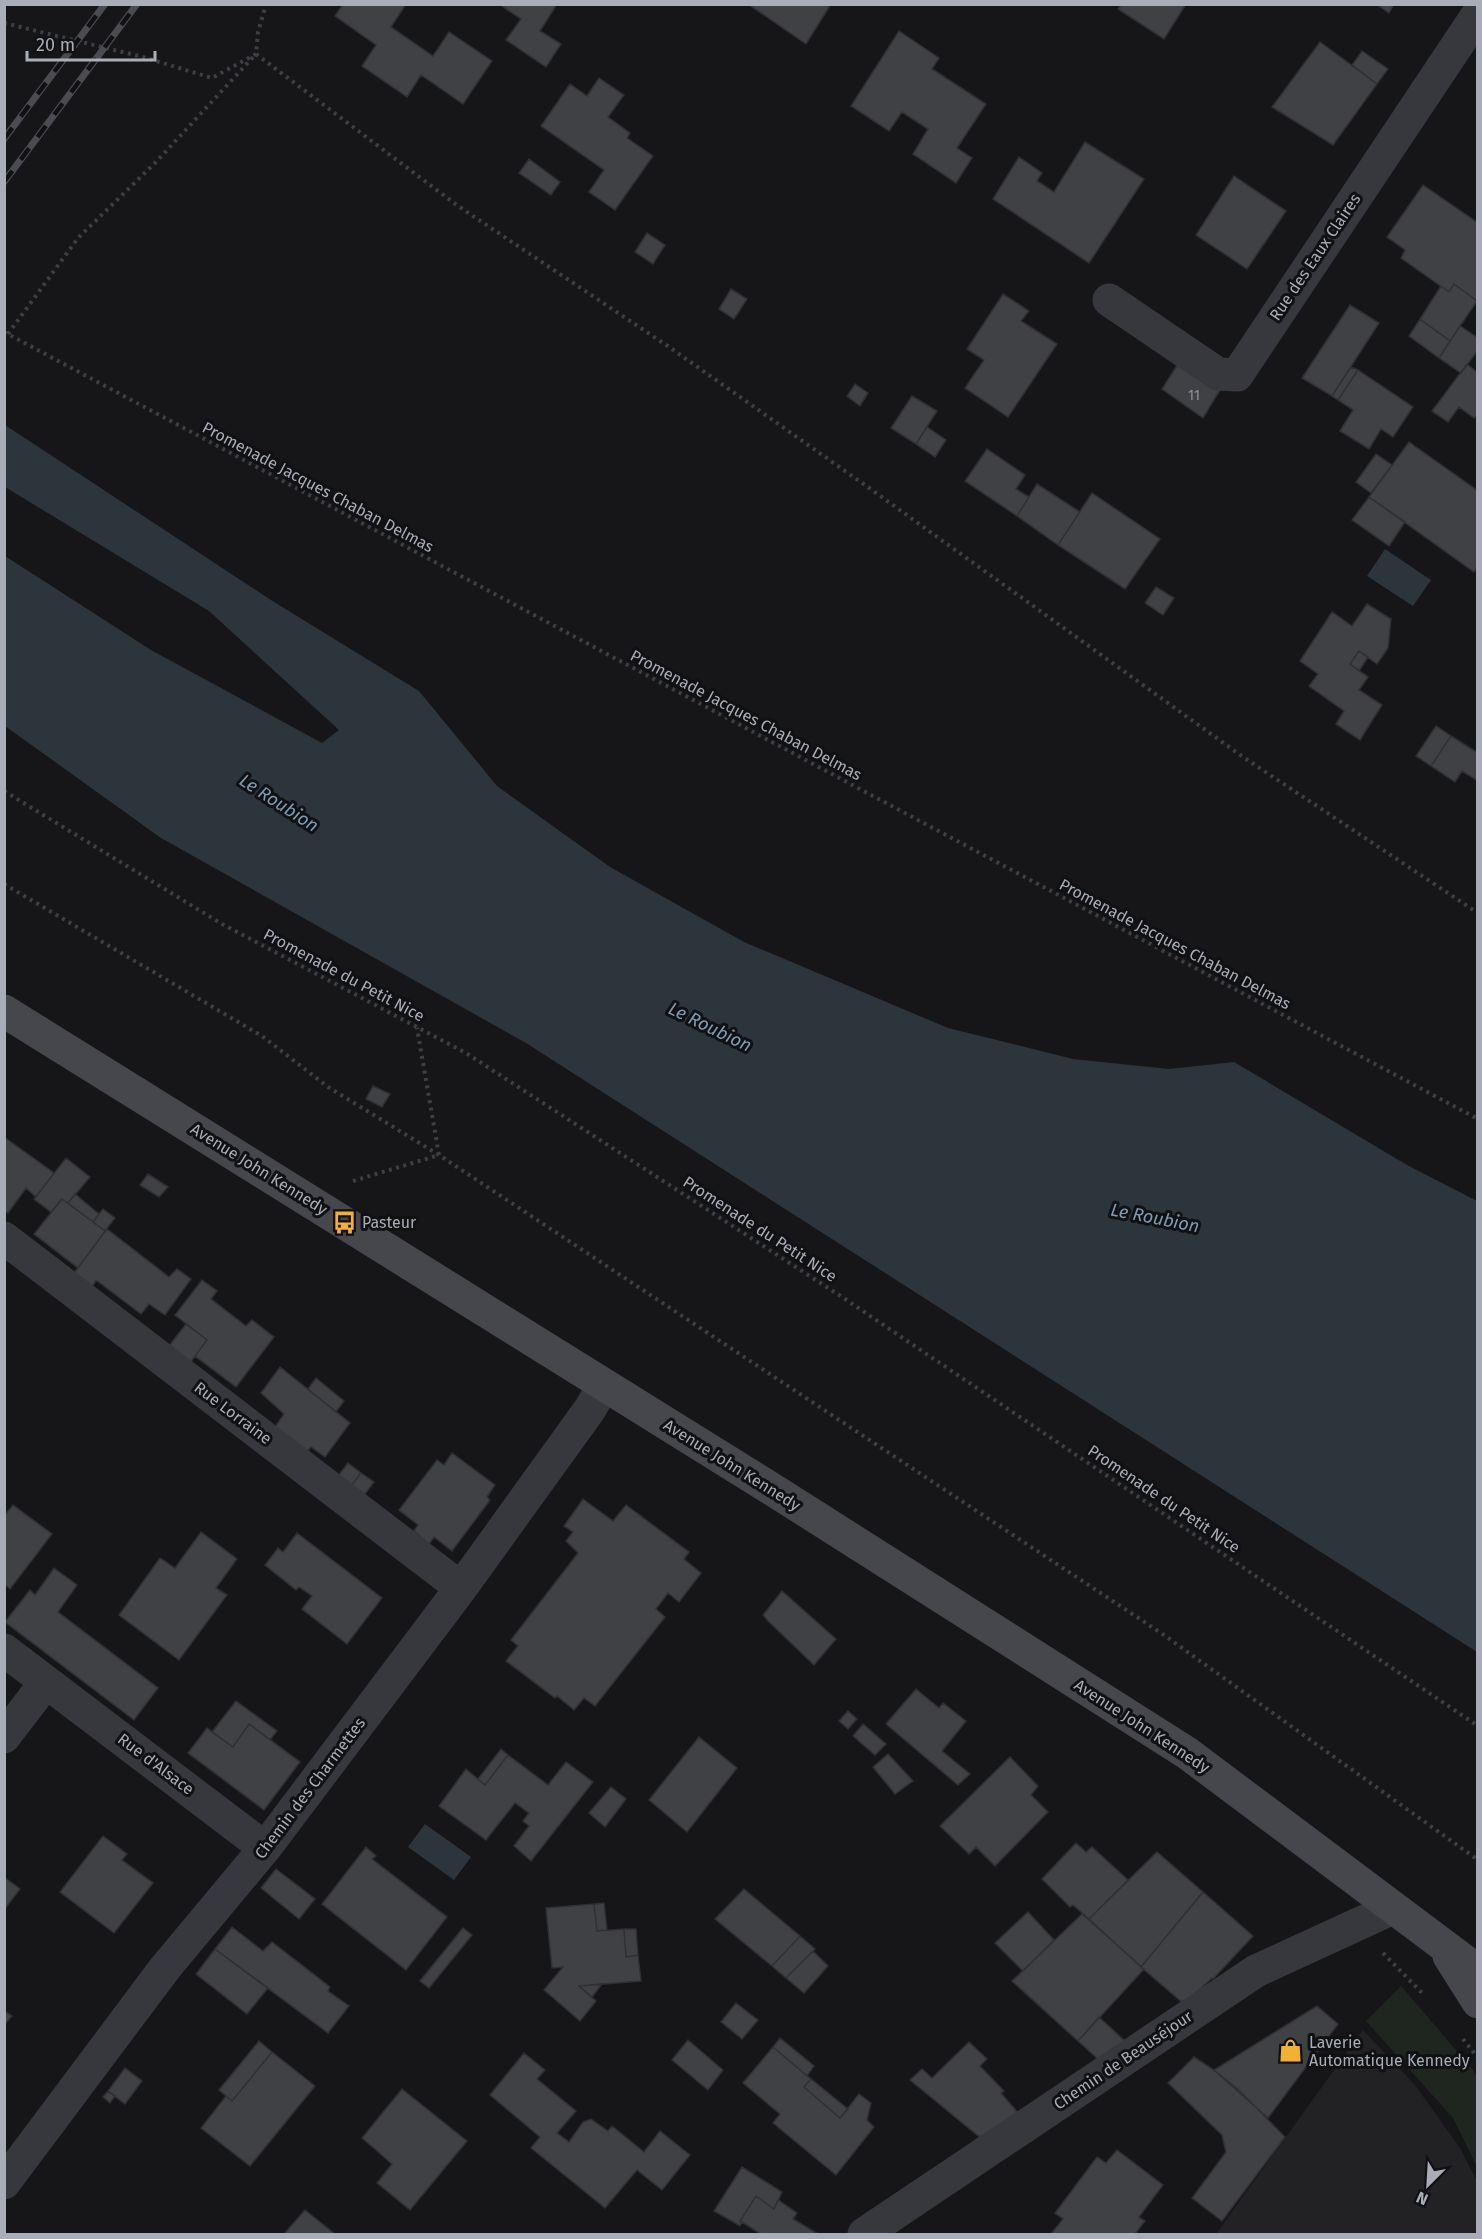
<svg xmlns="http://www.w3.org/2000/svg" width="1482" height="2239" viewBox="0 0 1482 2239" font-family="'Fira Sans',sans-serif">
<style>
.built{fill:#222225}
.green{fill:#1e261f}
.water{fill:#2c353c}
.building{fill:#404145;stroke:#303034;stroke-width:1.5}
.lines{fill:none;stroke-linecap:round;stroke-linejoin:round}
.path{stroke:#3d3f44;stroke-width:4;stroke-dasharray:3 4.5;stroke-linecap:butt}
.street{stroke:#37383d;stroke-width:33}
.secondary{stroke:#45474d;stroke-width:33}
.rail-casing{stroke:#4a4c52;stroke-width:7}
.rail{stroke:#111113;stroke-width:4.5;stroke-dasharray:14;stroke-linecap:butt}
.labels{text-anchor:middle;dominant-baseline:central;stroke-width:6;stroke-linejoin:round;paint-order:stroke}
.number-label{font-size:14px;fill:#8e929b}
.street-label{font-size:16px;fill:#a8adb8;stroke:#111113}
.poi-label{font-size:16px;fill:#a8adb8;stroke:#111113;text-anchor:start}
.water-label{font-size:18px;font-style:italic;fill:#7f9bb3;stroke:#111113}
</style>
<rect width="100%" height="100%" fill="#161618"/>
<path class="built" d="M1363 2030 1415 2085 1460 2148 1477 2181V2234H1216Z"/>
<path class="green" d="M1401 1986 1473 2070 1477 2078V2167L1453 2118 1366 2021Z"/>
<path class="water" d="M5 425 274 602 419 691 497 786 610 867 744 942 948 1028 1073 1059 1169 1069 1234 1062 1407 1165 1477 1201V1652L526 1043 161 838 5 726V556L151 650 322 743 339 730 209 611 5 487Z
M1385 549 1431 580 1413 606 1367 576Z
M425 1824 471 1857 454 1880 408 1847Z"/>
<path class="building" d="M343 4H406L391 27 433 56 449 32 492 61 463 104 421 75 407 97 362 66 376 45 335 16Z
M499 4H557L540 31 561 44 546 67 506 40 521 19Z
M748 4H831L806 44Z
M1122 4H1186L1164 39 1118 9Z
M1376 4H1394L1389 13Z
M899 31 939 58 932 69 986 104 957 148 972 158 956 183 913 154 928 129 902 112 889 131 851 106Z
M1320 42 1377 84 1333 145 1272 107Z
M1362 51 1388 69 1377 84 1352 65Z
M599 78 624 95 608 117 630 133 627 138 653 156 615 210 589 192 604 170 541 126 570 84 587 96Z
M1085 142 1144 179 1089 263 993 199 1019 157 1042 173 1037 181 1054 192Z
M529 159 560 182 551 195 519 173Z
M1234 176 1286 211 1247 269 1196 235Z
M1423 185 1478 223 1477 301 1454 284 1449 292 1401 258 1405 250 1387 237Z
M647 233 665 245 653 264 635 252Z
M1454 284 1477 301 1450 341 1420 319 1441 286 1449 292Z
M731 289 747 299 734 319 719 309Z
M1003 294 1029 311 1021 321 1057 344 1008 417 965 388 984 360 967 349Z
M1350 305 1379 323 1332 396 1302 378Z
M1420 319 1450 341 1439 358 1409 336Z
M1460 326 1478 338V350L1461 373 1439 358Z
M1178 364 1220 390 1203 418 1162 389Z
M1467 364 1478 373V414L1474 418 1459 407 1448 422 1432 411Z
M1351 367 1358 370 1338 400 1332 396Z
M1358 370 1413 407 1393 437 1381 429 1369 449 1340 431 1353 410 1338 400Z
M855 384 868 393 860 406 847 396Z
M912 396 937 411 916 444 891 428Z
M927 427 946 440 935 457 916 444Z
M1409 442 1478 491V566L1474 572 1369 497Z
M987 449 1025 475 1016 489 1029 497 1017 516 965 481Z
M1376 454 1392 465 1371 493 1356 482Z
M1037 484 1080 512 1058 545 1017 516Z
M1092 493 1160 539 1125 589 1058 545Z
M1369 497 1405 522 1389 546 1352 520Z
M1156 587 1174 598 1163 615 1145 603Z
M1367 604 1391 619 1388 648 1377 664 1359 651 1350 664 1368 677 1359 690 1382 705 1360 740 1336 724 1344 711 1309 686 1318 674 1300 661 1332 612 1352 626Z
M1359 651 1368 657 1359 671 1350 664Z
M1436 726 1451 736 1431 766 1416 756Z
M1451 736 1478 753V781L1462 771 1455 782 1431 766Z
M373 1086 390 1094 382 1107 366 1099Z
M4 1137 54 1173 36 1197 26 1188 8 1213 4 1211Z
M66 1158 90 1177 68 1203 62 1199 51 1212 34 1199Z
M148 1174 168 1187 159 1197 140 1185Z
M75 1194 99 1214 93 1222 68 1203Z
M62 1199 105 1231 78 1268 34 1234Z
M103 1209 115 1218 105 1231 93 1222Z
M107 1229 169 1277 177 1269 191 1279 165 1315 149 1304 141 1314 96 1280 92 1287 74 1273Z
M202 1280 217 1291 211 1299 246 1326 252 1320 274 1337 236 1387 195 1356 207 1340 175 1315Z
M186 1324 207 1340 190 1363 169 1346Z
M280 1367 350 1423 325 1457 311 1447 307 1452 275 1427 284 1414 261 1393Z
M316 1378 344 1401 336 1412 308 1389Z
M452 1453 495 1485 487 1497 490 1500 452 1551 434 1537 429 1544 414 1531 418 1525 399 1510 437 1460 444 1465Z
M348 1463 361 1473 351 1486 338 1476Z
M361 1473 374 1482 364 1495 351 1486Z
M583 1499 613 1521 626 1505 689 1552 684 1559 701 1573 679 1602 668 1593 656 1609 665 1617 595 1706 584 1698 574 1710 557 1696 555 1698 506 1661 518 1646 511 1640 578 1553 566 1541 573 1532 564 1526Z
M13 1505 52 1534 10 1589 4 1584V1516Z
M201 1532 237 1559 216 1588 227 1595 179 1660 119 1615 160 1558 175 1568Z
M297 1533 382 1598 347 1644 302 1609 312 1596 299 1587 296 1590 265 1565 278 1548 283 1552Z
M54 1568 77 1585 58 1612 158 1688 134 1720 5 1622 30 1590 35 1595Z
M782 1591 836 1639 814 1665 768 1621 763 1615Z
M916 1689 939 1708 943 1703 966 1721 942 1751 970 1774 958 1785 886 1724Z
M236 1701 277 1731 270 1740 249 1724 233 1747 212 1732Z
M848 1711 857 1719 848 1729 839 1721Z
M249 1724 300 1762 264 1810 188 1753 207 1728 233 1747Z
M863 1724 886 1744 875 1755 853 1736Z
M699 1737 737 1768 687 1832 649 1800Z
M501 1749 508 1755 485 1785 478 1779Z
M888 1754 913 1781 895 1794 873 1767Z
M508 1755 548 1785 566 1762 593 1782 531 1861 514 1846 529 1826 523 1821 529 1813 515 1803 486 1840 439 1806 466 1769 485 1785Z
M1010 1757 1038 1786 1031 1795 1048 1812 995 1866 976 1847 969 1854 940 1826Z
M611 1787 626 1799 605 1827 589 1813Z
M103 1836 127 1854 122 1860 153 1883 114 1933 60 1892Z
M1076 1843 1086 1852 1092 1847 1128 1880 1089 1919 1073 1905 1070 1907 1042 1879Z
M366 1847 376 1856 372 1859 447 1917 406 1970 322 1904Z
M1157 1852 1203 1892 1141 1967 1089 1919Z
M276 1869 315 1899 299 1919 261 1888Z
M4 1877 20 1889 4 1910Z
M744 1889 800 1936 772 1966 715 1919Z
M1203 1892 1253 1936 1213 1979 1212 1978 1184 2004 1141 1967Z
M604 1903 607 1930 597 1931 594 1904Z
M594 1904 597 1931 624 1929 626 1957 638 1955 641 1981 579 1986 596 2001 580 2021 544 1990 563 1967 552 1968 546 1908Z
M1028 1912 1054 1940 1023 1971 995 1943Z
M1082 1914 1144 1969 1078 2041 1012 1981Z
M232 1927 263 1951 272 1942 330 1987 328 1991 349 2006 328 2033 215 1949Z
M463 1928 472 1935 429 1988 420 1981Z
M624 1929H636L638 1955 626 1957Z
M800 1936 815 1949 786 1978 772 1966Z
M215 1949 268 1988 247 2014 196 1974Z
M813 1951 828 1966 804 1993 786 1978Z
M602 1984 592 1997 579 1986Z
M736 2003 758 2020 742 2039 721 2022Z
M1317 2006 1338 2024 1268 2118 1214 2070Z
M4 2011 12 2016 4 2025Z
M1099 2017 1127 2043 1100 2061 1078 2041Z
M780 2038 814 2066 807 2076 773 2047Z
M688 2040 723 2070 708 2090 672 2060Z
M259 2041 272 2052 232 2101 219 2090Z
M969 2042 987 2059 980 2066 1004 2091 1001 2093 1019 2114 982 2139 910 2080 922 2069 932 2078Z
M773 2047 811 2079 804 2087 840 2118 859 2094 871 2103 867 2120 874 2127 836 2175 773 2123 780 2114 743 2083Z
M272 2052 315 2086 250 2166 201 2128 226 2096 232 2101Z
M524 2053 545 2070 537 2079 576 2111 557 2133 569 2142 583 2122 591 2119 608 2131 612 2126 644 2152 660 2131 690 2155 662 2190 637 2170 605 2208 531 2148 540 2137 490 2095Z
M1194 2057 1214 2070 1239 2090 1285 2137 1222 2221 1192 2198 1226 2152 1222 2135 1168 2083Z
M125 2068 142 2081 125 2104 108 2091Z
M811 2079 848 2109 840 2118 804 2087Z
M402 2089 467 2141 410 2210 377 2183 392 2164 362 2138Z
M108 2091 115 2096 110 2103 103 2097Z
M1117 2150 1163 2185 1139 2217 1145 2221 1135 2234H1051L1063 2219 1055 2213 1097 2157 1106 2163Z
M742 2167 782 2192 774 2209 756 2196 740 2221 742 2222 740 2226 714 2211Z
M756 2196 774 2209 778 2200 797 2213 793 2219 818 2234H761L740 2221Z
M305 2210 335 2234H284Z"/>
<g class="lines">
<path class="path" d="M4 23 143 57 212 78 256 54 258 32 266 4
M4 332 1478 1119
M8 334 78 238 156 162 256 54 458 206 672 349 872 490 1243 757 1478 913
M4 791 222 924 466 1053 845 1299 1478 1726
M4 884 262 1036 328 1087 439 1155 1161 1633 1478 1860
M353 1181 439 1155 417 1028
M1383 1953 1424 1995
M1463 2039 1478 2058"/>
<path class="street" d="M1109 300 1218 374 1237 375 1478 14
M4 1238 461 1588
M4 1650 265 1848
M4 1737 46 1682
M4 2183 165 1968 265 1848 461 1588 590 1409 604 1385
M864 2234 1256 1971 1393 1908"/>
<path class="secondary" d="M4 1011 778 1493 1187 1753 1478 1971
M1449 1956 1478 2002"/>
<defs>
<path id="rail" d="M4 139 105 4
M4 182 137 4"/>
</defs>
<use href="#rail" class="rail-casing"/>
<use href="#rail" class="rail"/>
</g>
<defs>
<symbol id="bus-bare" viewBox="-9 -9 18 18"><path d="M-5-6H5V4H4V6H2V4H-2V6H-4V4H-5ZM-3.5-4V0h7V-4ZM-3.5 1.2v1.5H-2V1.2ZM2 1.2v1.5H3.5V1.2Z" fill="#f2b134" stroke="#111113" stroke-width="2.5" paint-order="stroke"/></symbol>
<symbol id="shop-bare" viewBox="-9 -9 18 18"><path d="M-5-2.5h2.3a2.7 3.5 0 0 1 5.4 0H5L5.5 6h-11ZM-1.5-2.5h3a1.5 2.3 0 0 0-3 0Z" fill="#f2b134" stroke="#111113" stroke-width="2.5" paint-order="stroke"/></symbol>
</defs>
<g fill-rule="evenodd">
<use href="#bus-bare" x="328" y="1206" width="33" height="33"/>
<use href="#shop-bare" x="1274" y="2034" width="33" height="33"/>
</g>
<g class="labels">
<g class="number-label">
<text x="1194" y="395">11</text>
</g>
<g class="street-label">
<text transform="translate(1315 257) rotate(-56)">Rue des Eaux Claires</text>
<text transform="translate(318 487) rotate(28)">Promenade Jacques Chaban Delmas</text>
<text transform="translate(746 715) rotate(28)">Promenade Jacques Chaban Delmas</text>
<text transform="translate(1175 944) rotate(28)">Promenade Jacques Chaban Delmas</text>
<text transform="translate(344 975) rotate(28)">Promenade du Petit Nice</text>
<text transform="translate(259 1169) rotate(32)">Avenue John Kennedy</text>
<text transform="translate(760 1229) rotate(33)">Promenade du Petit Nice</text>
<text transform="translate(233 1413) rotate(37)">Rue Lorraine</text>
<text transform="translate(732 1465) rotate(32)">Avenue John Kennedy</text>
<text transform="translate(1164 1499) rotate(34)">Promenade du Petit Nice</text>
<text transform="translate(1142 1726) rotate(33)">Avenue John Kennedy</text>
<text transform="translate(156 1764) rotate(37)">Rue d'Alsace</text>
<text transform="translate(310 1788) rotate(-53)">Chemin des Charmettes</text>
<text transform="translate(1123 2060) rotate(-34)">Chemin de Beauséjour</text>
</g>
<g class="poi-label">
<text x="362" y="1222">Pasteur</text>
<text x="1309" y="2042">Laverie<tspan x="1309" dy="18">Automatique Kennedy</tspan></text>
</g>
<g class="water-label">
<text transform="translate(279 803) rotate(33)">Le Roubion</text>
<text transform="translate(710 1027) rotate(26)">Le Roubion</text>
<text transform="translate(1155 1218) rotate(11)">Le Roubion</text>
</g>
</g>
<rect width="1482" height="2239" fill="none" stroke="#a8adb8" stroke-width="12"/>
<g transform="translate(1428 2185) rotate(204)" stroke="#111113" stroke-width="4.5" paint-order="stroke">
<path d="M0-4.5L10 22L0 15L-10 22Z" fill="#a8adb8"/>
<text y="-9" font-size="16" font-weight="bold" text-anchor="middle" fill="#a8adb8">N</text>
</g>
<path d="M27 51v9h128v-9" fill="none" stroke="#a8adb8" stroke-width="3"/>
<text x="36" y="51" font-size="18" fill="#a8adb8" stroke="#111113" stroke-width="4.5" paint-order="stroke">20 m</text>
</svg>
